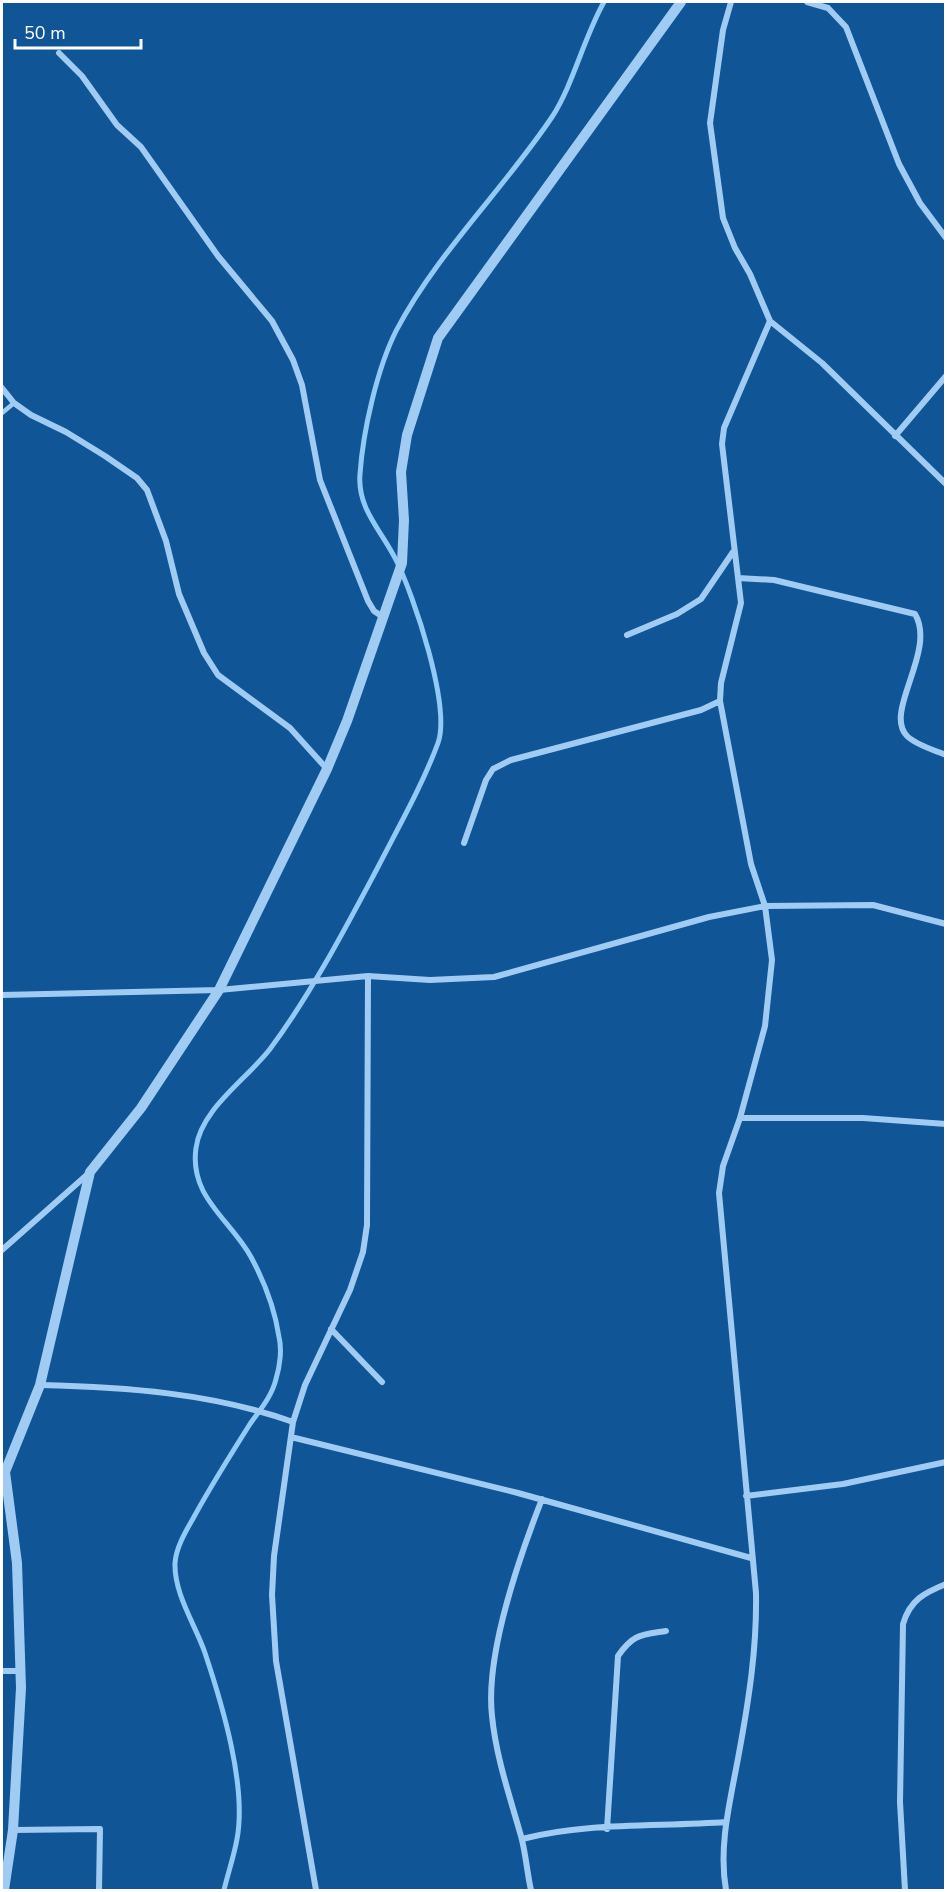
<svg xmlns="http://www.w3.org/2000/svg" width="947" height="1892" viewBox="0 0 947 1892" font-family="'Nunito Sans',sans-serif">
<style>
.lines{fill:none;stroke-linecap:round;stroke-linejoin:round}
.stream{stroke:#91c9f7;stroke-width:5}
.service{stroke:#a0ccf4;stroke-width:4.5}
.minor{stroke:#a0ccf4;stroke-width:6}
.tertiary{stroke:#a0ccf4;stroke-width:10}
</style>
<rect width="100%" height="100%" fill="#105596"/>
<g class="lines">
<path class="stream" d="M224 1890C228 1873 234 1856 237 1839 247 1786 222 1704 205 1653 195 1624 174 1594 175 1563 176 1547 187 1529 195 1515 212 1484 231 1454 250 1424 260 1410 272 1396 276 1379 280 1366 282 1349 279 1337 275 1310 264 1281 251 1257 230 1219 189 1197 196 1148 201 1109 246 1080 270 1049 311 994 346 927 378 867 399 826 422 786 438 743 451 706 414 596 396 560 382 531 357 509 360 474 363 431 377 369 396 331 437 253 503 190 552 117 573 85 584 37 604 2"/>
<path class="service" d="M2 413 14 403"/>
<path class="minor" d="M731 2 723 30 710 123 723 218 735 248 750 274 770 321 822 363 946 484
M807 2 828 8 846 27 899 164 920 203 946 238
M59 53 82 76 117 125 141 147 218 256 272 321 293 360 302 385 320 480 368 601 374 611 383 617
M2 388 14 403 31 415 66 432 105 456 137 478 147 490 166 541 179 594 204 653 218 675 290 728 327 769
M895 436 946 376
M738 578 774 580 915 614C937 651 883 712 907 736 916 745 934 750 946 755
M627 635 677 614 701 599 733 552
M464 843 486 780 493 769 511 760 701 710 720 701
M2 995 219 990 368 976 430 980 494 977 709 917 765 906 873 905 946 924
M740 1118H863L946 1124
M2 1250 89 1173
M331 1329 382 1382
M40 1385C125 1387 212 1393 293 1422
M291 1437 518 1493 751 1558
M746 1496 843 1484 946 1462
M2 1671H20
M607 1829 618 1656C633 1634 641 1635 666 1631
M13 1830 100 1829 99 1890
M522 1839C587 1822 659 1827 726 1822
M316 1890 276 1661 272 1595 274 1556 293 1422 305 1385 350 1290 363 1252 367 1225 368 976
M531 1890C527 1873 526 1854 521 1836 510 1797 496 1757 492 1716 485 1654 519 1558 542 1499
M726 1890C718 1845 731 1798 739 1753 749 1699 757 1647 756 1593L719 1193 723 1166 740 1118 765 1026 772 960 765 906 751 864 720 701 721 683 741 603 722 444 724 428 770 321
M905 1890 900 1802 903 1624C910 1600 924 1593 946 1584"/>
<path class="tertiary" d="M4 1890 13 1830 21 1688 17 1563 5 1472 40 1385 90 1172 141 1108 219 990 327 769 347 721 402 563 404 520 401 472 407 435 438 338 681 2"/>
</g>
<rect width="947" height="1892" fill="none" stroke="#ffffff" stroke-width="6"/>
<path d="M15 39v9h126v-9" fill="none" stroke="#ffffff" stroke-width="3"/>
<text x="24" y="39" font-size="18" fill="#ffffff" stroke="#105596" stroke-width="4.5" paint-order="stroke">50 m</text>
</svg>
